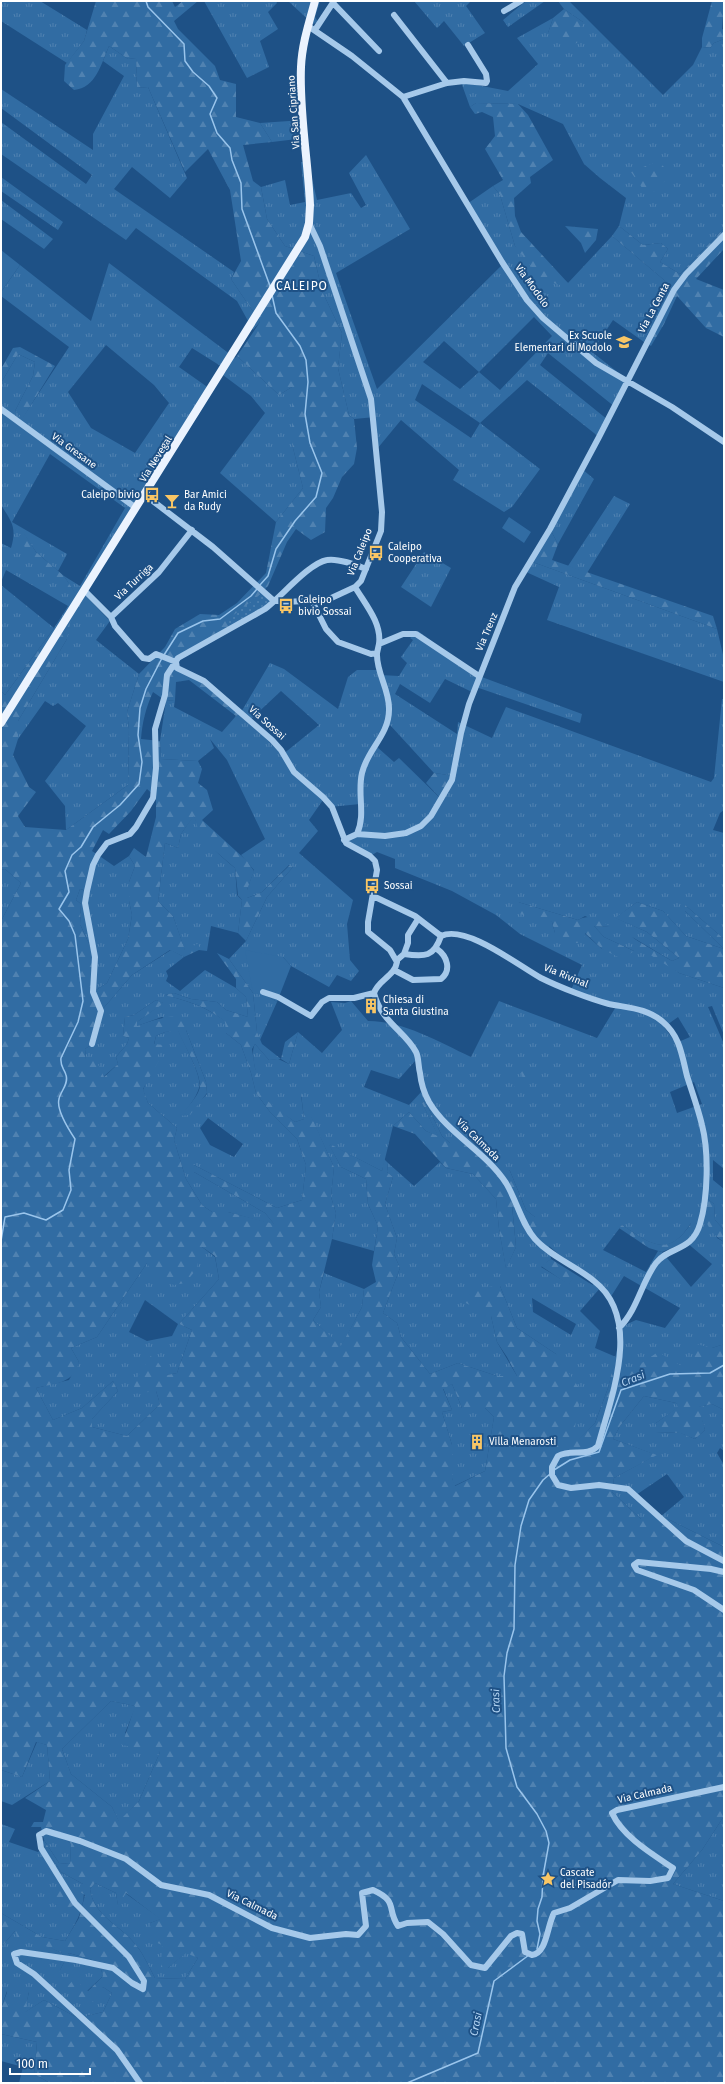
<svg xmlns="http://www.w3.org/2000/svg" width="725" height="2084" viewBox="0 0 725 2084" font-family="'Fira Sans',sans-serif">
<style>
.grass{fill:url(#grass-tufts);fill-rule:evenodd}
.forest{fill:url(#forest-firs);fill-rule:evenodd}
.park{fill:url(#park-dots)}
.garden{fill:#316ca3}
.lines{fill:none;stroke-linecap:round;stroke-linejoin:round}
.stream{stroke:#9ac5ec;stroke-width:1.5}
.minor{stroke:#a6c9ea;stroke-width:6}
.major{stroke:#ebf3fe;stroke-width:8}
.labels{text-anchor:middle;dominant-baseline:central;stroke-width:4;stroke-linejoin:round;paint-order:stroke}
.street-label{font-size:10px;fill:#fff;stroke:#1e5186}
.poi-label{font-size:10px;fill:#fff;stroke:#1e5186;text-anchor:start}
.water-label{font-size:11px;font-style:italic;fill:#b2d3f2;stroke:#1e5186}
.quarter-label{font-size:12px;letter-spacing:1px;fill:#fff;stroke:#1e5186}
</style>
<defs>
<pattern id="grass-tufts" width="24" height="20" patternUnits="userSpaceOnUse"><rect width="24" height="20" fill="#316ca3"/><path d="M3 7l-1-3M5 7V3M7 7l1-3M15 17l-1-3M17 17v-4M19 17l1-3" fill="none" stroke="#5082b1"/></pattern>
<pattern id="forest-firs" width="22" height="20" patternUnits="userSpaceOnUse"><rect width="22" height="20" fill="#316ca3"/><path d="M5 1l3.5 6h-7zM16 11l3.5 6h-7z" fill="#5082b1"/></pattern>
<pattern id="park-dots" width="8" height="8" patternUnits="userSpaceOnUse"><rect width="8" height="8" fill="#316ca3"/><path d="M2 2h.1M6 6h.1" fill="none" stroke="#5082b1" stroke-width="1.8" stroke-linecap="round"/></pattern>
</defs>
<rect width="100%" height="100%" fill="#1e5186"/>
<path class="grass" d="M1 1H40L87 30 84 41 67 63 1 21Z
M204 1H276L277 3 268 12 278 29 260 41 269 67 247 78Z
M288 1H320L315 17 318 22 313 24Z
M414 1H471L466 6 485 33 464 46 444 21 437 28Z
M526 1H545L508 27 503 20Z
M558 1H569L663 95 693 65 702 47 710 48 714 43 724 39V228L680 274 660 262 668 249 661 243 643 245 619 226 626 198 600 178 584 164 563 124 518 104 476 103 470 107 461 82 508 91 538 64 517 38 553 18 548 33 583 22 564 9Z
M109 46 128 59 136 58 137 88 148 87 187 178 170 198 132 167 114 189 234 272 231 279 260 322 253 330 237 301 136 228 126 240 1 154V122L86 184 92 175 1 108V89L93 150V134L124 76 103 61Z
M304 120 305 138 272 142 260 123Z
M366 155 410 229 336 273 377 389 503 264 467 204 493 186 500 195 515 246 568 283 612 236 670 285 644 342 613 320 592 352 629 381 615 407 548 353 540 365 608 420 599 437 527 380 480 423 540 469 512 507 504 512 453 480 459 470 401 420 377 449 375 417 354 419 349 415 338 368 342 333 322 291 314 256 285 246 267 219 261 187 285 180 290 205 305 202 301 162H308L317 200 351 193 361 208 366 205 349 173ZM534 317 552 336 500 390 479 372ZM444 341 479 372 460 389 423 362ZM422 384 480 423 471 438 415 400Z
M1 177 63 222 58 230 1 191Z
M1 200 53 239 44 249 1 219Z
M109 263 235 358 237 356 279 395 292 387V444L303 488 276 522 220 473 265 413 251 396 223 375 227 370 192 348 179 367 213 391 85 595 110 621 96 640 139 674 127 712 129 729 128 785 66 830 65 806 45 781 86 726 58 703 53 706 45 701 18 739V721L67 639 54 628 5 695 1 691V585L54 628 68 606 6 570 1 582V543L11 548C17 528 12 522 1 505V383L18 354 35 362 33 376 15 411 23 417 69 347 1 296V292L20 265 91 321ZM106 345 154 385 169 403 135 453 91 428 68 392ZM50 454 125 508 80 586 64 576 75 593 19 536 24 534 36 552 58 571 67 554 12 522Z
M582 469 594 479 558 544 550 529Z
M614 496 630 504 587 573 568 566Z
M424 552 451 568 431 607 401 587Z
M530 561 717 629 724 659V682L547 620 559 587 524 571Z
M418 631 479 676 582 714 580 723 476 687 472 692 445 679 430 703 400 684 395 694 457 734 458 722 492 738 506 707 711 782 714 778 722 699H724V810L720 813 713 830 724 833V939L685 905V911L724 949 686 936 663 911 637 902 616 918 647 932 679 958 672 961 632 937 679 973 724 988V1035L712 1006 708 1007 724 1044V1169L713 1160V1180L724 1189V1230L715 1220 714 1204 705 1197 717 1238 724 1242V1344L712 1348 690 1371 621 1377 617 1350 619 1328 636 1320 665 1328 680 1308 624 1276 610 1298 601 1287 580 1311 600 1331 595 1348 616 1357 608 1388 595 1423 572 1446 556 1354 517 1328 500 1286 491 1316 497 1342 517 1376H497L458 1363 430 1374 401 1337 397 1323 383 1313 400 1268 394 1254 397 1238 385 1204 393 1177 387 1172 388 1163 414 1186 440 1162 446 1168 473 1174 496 1199 499 1229 506 1268 516 1247 512 1205 538 1239 535 1217 526 1210 510 1171 450 1143 442 1136 425 1101 422 1103 439 1137 426 1131 409 1112 393 1126 382 1171 329 1144 341 1167 366 1179 368 1204 378 1226 374 1251 332 1239 336 1213 331 1197 334 1167 301 1095 304 1119 295 1122C287 1116 277 1110 270 1103 261 1093 248 1055 255 1044L269 1060 278 1059 289 1064 298 1032 322 1053 342 1030 331 1002 345 1003 351 1001 368 1021C404 1021 439 1042 471 1057L499 1001 597 1038 617 1005 571 990 582 965 520 934 496 915 452 891 395 868V859L377 852 372 855 354 846 345 838 356 836 360 821V804L330 807 323 800 309 820 318 831 299 853 353 900 347 924 350 960 359 971 351 981 337 975 329 987 291 966 283 957 267 996 277 1002 260 1040 257 1032 253 993 229 959 246 941 267 897 293 867 289 865 262 892 247 898V890L254 870 241 855 265 839 227 760 210 739 214 748 198 761 161 759 160 741 166 701 175 700 174 707 222 732 236 716 240 714 270 663 284 669 338 709 348 677 357 670H379L380 675 399 676 407 663 401 657 413 640 410 638ZM281 691 319 725 282 755 249 721ZM390 725 434 773 456 776 443 801 399 758 394 762 377 747ZM518 902 578 920 585 916 610 927 594 926 604 937 634 951 602 949 584 933H555L552 922ZM678 1017 690 1037 676 1043 664 1027ZM415 1061 424 1089 409 1105 364 1087 371 1070 399 1079ZM694 1082 702 1104 677 1113 670 1092ZM691 1223 686 1242 712 1264 691 1287 662 1252 658 1251 646 1272 603 1250 622 1225C651 1244 668 1259 691 1223ZM549 1246 593 1284V1285L573 1277 569 1284 541 1267 551 1259ZM532 1298 576 1324 571 1335 533 1312Z
M194 815C202 841 215 851 235 868L237 895 242 900 238 933 211 926 207 951 199 950V944L185 951 173 916 158 901 165 843 178 848 181 834Z
M98 855 114 866 129 856 135 866 129 882V901L132 915 128 939 107 983 93 992 95 957 80 924 81 904 76 900 80 889 86 891Z
M5 869 21 883 1 921V870Z
M171 950 184 957 166 971 168 976 166 981 180 991 205 970 236 988 246 997 248 1017 226 1010 217 1002 191 999 174 993 165 995C188 1001 207 1007 226 1022V1033L241 1045 251 1073 256 1093 270 1112 297 1139 306 1165 302 1200 277 1208 194 1165V1172L265 1213 275 1225 228 1212H212L202 1205 186 1179 174 1140 177 1128 148 1103 143 1090 157 1055 154 1045 156 1036 165 1032 178 1030C183 1042 203 1077 199 1088 196 1098 188 1108 180 1116L201 1100 207 1094 206 1082 186 1030 162 1017 137 1026V1022L163 1003 156 1000 134 1015 125 1017 123 1036 129 1038 127 1044 116 1057 118 1064 103 1077 86 1059 85 1049 92 1044 101 1011 132 975ZM208 1118 243 1144 234 1157 210 1145 200 1128Z
M202 1247 215 1257 219 1279 179 1324 192 1330 177 1373 167 1375 156 1391 160 1404 127 1436 92 1427V1419L118 1391 113 1381 82 1408 53 1420 36 1388 69 1380 79 1362 71 1348 97 1337 147 1263ZM145 1300 178 1324 172 1336 147 1341 129 1332Z
M324 1273 364 1289 362 1307 341 1347 313 1320 321 1307 319 1292Z
M452 1384 462 1408H485L494 1417 485 1471 454 1486 452 1478V1445L442 1412 452 1410 443 1388Z
M644 1396 676 1403 679 1407 656 1423V1432L681 1433 695 1439 705 1430 698 1407 712 1404 724 1410V1451L720 1448 717 1453 724 1465V1547L668 1519H641L612 1492 614 1478 656 1455 613 1439 620 1426ZM667 1474 684 1497 660 1517 636 1495Z
M111 1701 136 1706 125 1733 160 1752 139 1801 119 1822 112 1807 71 1774 62 1749Z
M37 1742 47 1745 50 1781 12 1805 1 1801V1770L22 1777Z
M724 1816V1901L673 1884 702 1850Z
M1 1824 15 1829 9 1842 38 1852 45 1847 61 1872 83 1884C87 1906 76 1923 65 1941L42 1937 1 1913Z
M41 1827H51L71 1844 70 1864 59 1863 44 1840Z
M95 1883 116 1893 118 1905 125 1893 161 1919 150 1923 162 1945 168 1968 186 1952 198 1958 185 1979 155 1978C149 1967 144 1955 136 1945 121 1925 94 1917 90 1889Z
M15 1931 62 1953 60 1970 69 1953 99 1962 103 1976 87 1991 82 2001 103 1987 112 1993 103 2012 78 2018 44 2000 24 2013 29 1992 8 2011 7 1991 1 2008V1947Z
M1 2034 37 2042 34 2074 50 2083H19L23 2067 1 2061Z"/>
<path class="forest" d="M96 1H172L175 7 183 1H198L174 21 178 29 215 66 220 80 236 84V117L260 123 272 142 243 145 253 181 261 187 267 219 285 246 314 256 322 291 342 333 338 368 349 415 354 419 357 448 354 464 342 477 333 498 326 508 325 532 311 540 296 529 287 542 268 586 229 629 199 646 177 662V670L192 675 240 714 236 716 189 680 176 682 175 700 166 701 153 692C146 707 142 723 141 739L160 741 161 759 198 761 202 769 198 783 207 790 213 810 202 820 247 861 254 871 247 890V898L262 892 290 865 293 867 267 897 246 941 238 933 242 900 238 895 235 868 207 844 198 829 194 816 181 834 178 848 165 843 158 901 173 916 185 950 199 943V950L184 957 170 950 132 975 101 1011 92 1044 85 1049 86 1059 95 1058 104 1077 118 1064 116 1057 127 1044 129 1038 123 1036 125 1017 134 1015 156 1000 164 1003 137 1022V1026C153 1020 178 1010 192 1023L186 1030 206 1082 207 1093 190 1115 179 1116C186 1109 199 1096 200 1086 200 1071 184 1045 178 1031L165 1032 156 1036 154 1044 164 1045 167 1050 157 1055 159 1060 143 1089 148 1103 177 1128 174 1140 186 1179 202 1205 212 1212H228L274 1224 265 1213 194 1172V1165L277 1208 302 1200 306 1165 297 1139 270 1112 256 1093 251 1073 241 1045 226 1033 225 1022C207 1006 187 1001 164 995L174 993 191 999 217 1002 226 1010 248 1017 246 997 236 988V979L217 953 229 959 253 993 257 1032 262 1044 281 1059 285 1042 298 1032 289 1064 281 1059 269 1060 255 1044 252 1049 255 1068 269 1102 295 1122 304 1119 301 1093 334 1167 331 1197 336 1213 332 1239 319 1292 321 1307 313 1320 341 1346 362 1307 364 1289 376 1282 372 1265 378 1226 368 1204 366 1179 341 1167 328 1143 382 1171 384 1159 388 1163 387 1172 393 1177 385 1204 397 1238 394 1254 400 1268 383 1313 397 1323 401 1337 430 1374 458 1363 497 1376H517L507 1357 497 1342 491 1316 464 1302 465 1289 500 1286 517 1328 556 1354 581 1391 572 1445 595 1423 608 1388 617 1350 621 1377 658 1352 690 1371 696 1344 712 1348 724 1344V1415V1410L712 1404 699 1407 705 1430 695 1439 680 1433 656 1432V1423L678 1407 676 1403 644 1396 620 1426 613 1439 657 1455 614 1478 612 1492 641 1519H668L724 1547V1816L702 1850 673 1884 724 1901V2083H50L34 2074 37 2042 1 2034V2008L8 1990V2010L29 1991 25 2012 44 2000 78 2018 103 2012 112 1993 103 1987 93 2002 82 2001 67 1987 74 1979 88 1991 103 1976 99 1962 69 1953 59 1972 62 1953 29 1939 21 1946 15 1931 1 1947V1913L42 1937 65 1941 79 1918 85 1895 80 1892 83 1884 61 1872 42 1843 44 1840 59 1863 70 1864 71 1844 51 1827H31L34 1822H43L46 1810 25 1798 50 1781 47 1745 36 1742 22 1777 1 1770V921L21 883 5 869 1 870V691L5 695 54 628 71 618 67 639 18 721V739L13 755 29 787 36 792 18 816 25 827 66 830 128 785 129 729 127 712 139 674 165 647 175 629 200 614 219 615 237 603 266 573 276 522 303 488 292 444V387L279 395 237 356 260 322 231 279 241 261 230 190 208 149 185 172 148 87 137 88 136 58 128 59 109 46C101 64 96 88 74 90L64 81 65 65 84 41ZM147 789 156 797V817L146 857 134 848 129 856 135 866 129 882V901L132 915 128 939 107 983 93 992 95 957 80 924 81 904 76 900 80 889 87 891 98 855 92 851 103 830 109 834 131 811ZM202 1247 215 1256 219 1279 179 1324 192 1330 177 1373 167 1375 152 1354 135 1381 133 1394 156 1391 160 1404 127 1436 92 1427V1419L118 1391 113 1381 82 1408 53 1420 36 1388C55 1383 74 1384 79 1362L71 1348 97 1337 147 1263 156 1278 174 1285 185 1283 196 1270ZM452 1384 462 1408H485L494 1417 485 1471 455 1486 452 1478V1445L442 1412 452 1410 443 1389ZM111 1701 135 1706 122 1745 160 1752 139 1801 119 1821 112 1807 71 1774 62 1749ZM95 1883 116 1893 118 1906 126 1893 160 1919 150 1923 153 1941 162 1945 161 1969 168 1968 186 1953 198 1958 185 1979 155 1978C149 1967 144 1955 136 1945 121 1925 94 1917 90 1889Z
M712 1H724L722 29 724 30V39L714 43 710 48 702 47V38Z
M564 9 583 22 577 43 562 46 548 33 553 18Z
M476 103 518 104 528 115 553 160 530 177 531 183 514 198 515 216 521 232 568 283 560 285 541 279 515 246 500 195 493 186 503 180 485 149 495 136 493 117 482 112 475 114 470 107Z
M658 161 671 174 656 191 645 192 631 172Z
M565 226 598 229 596 240 585 253 581 243Z
M619 226 643 245 661 243 668 249 660 262 680 274 724 228V249L696 279 724 290V337L706 328 677 296 664 324 651 346 644 342 670 285 612 236Z
M20 347 55 366 23 418 15 411 33 376 35 362 18 354 1 383V369L13 348Z
M550 529 558 544 552 560 713 616 717 629 530 561Z
M24 533 36 552 64 576 76 594 30 557 19 536Z
M434 773 456 776 443 801 426 783Z
M518 902 578 920C591 913 600 920 611 927L594 926 604 937 634 951 622 959 602 949 585 933V942L576 943 555 933 552 922 516 913Z
M637 902 663 911 686 936 724 949 685 911V905L724 939V988L679 973 633 944 631 937 672 961 679 958 647 932 615 918Z
M526 1068 534 1071 525 1082 543 1100 514 1087 517 1079H523L521 1072Z
M425 1101 442 1136 450 1143 456 1139 471 1141 510 1171 526 1210 535 1217 551 1218 549 1246 538 1239 512 1206 516 1247 506 1269 499 1229 496 1199 473 1174 446 1168 415 1134 393 1126 409 1112 426 1131 438 1136 422 1103Z
M704 1196 714 1204 715 1220 724 1230V1242C704 1229 705 1218 704 1196Z
M692 1222 696 1224 686 1242 662 1252 649 1248 619 1228 622 1225C651 1244 668 1259 692 1222Z
M551 1259 594 1286 573 1278 569 1285 541 1266Z
M53 1888H64L75 1892V1905L63 1910 45 1898Z"/>
<path class="park" d="M262 593 273 602 229 629 227 620Z"/>
<path class="garden" d="M1 250 20 265 1 292Z
M509 517 531 532 524 543 502 528Z
M245 950 283 957 291 966 277 1002 267 996 253 993Z"/>
<g class="lines">
<path class="stream" d="M146 1 148 7 184 44 185 61 193 72 209 86 217 98 210 114 217 133 230 148 232 160 241 183 242 209 270 286
M259 586 268 576 276 549 295 521 316 497 322 473 310 443 305 414 308 382 306 360 300 346 276 313 272 295
M164 655 178 633 203 621 220 619 251 596 257 589
M1 1241 5 1217 24 1213 46 1220 63 1210 71 1190 69 1170 75 1139C69 1130 56 1110 59 1099 60 1092 69 1084 66 1075 64 1068 60 1067 61 1058L78 1022 83 1001 75 935 69 921 59 909 69 892 65 871 72 855 81 847 93 827 120 805 139 784 142 762 138 735 140 708 146 689 162 658
M554 1470 570 1460 599 1452 621 1390 670 1374 710 1373 724 1365
M537 1949 540 1934 537 1921 538 1909 542 1897 543 1876 549 1843 546 1831 537 1814 517 1787 506 1748 504 1676 507 1653 514 1629 515 1565 521 1526 529 1500 543 1480 550 1474
M407 2083 478 2053 494 1981 529 1955"/>
<path class="minor" d="M333 3 379 51
M504 11 521 1
M394 15 447 83
M308 26 352 56 403 97 502 262 527 300 543 318 596 363 672 407 724 442
M315 30 334 1
M403 97 447 83 464 81 486 83 487 81 486 74 468 45
M1 409 136 508
M145 495 213 547 273 600 284 602 327 600 355 587 361 581 381 531 382 512 371 399 320 246 309 223
M355 587C365 604 382 623 379 644
M84 590 111 617 115 626 143 658 149 659 156 654 176 662
M312 601 326 629 338 642 371 654 377 653 379 644 403 634H416L479 676
M111 617 159 572 192 530
M176 662 177 668 204 681 272 740 281 750 294 772 323 797 332 807 346 843 370 856 375 861 377 870 368 922V932L390 950 397 962C395 976 378 980 374 993 381 1022 405 1031 416 1052 419 1058 418 1066 420 1073 421 1083 424 1093 429 1102 448 1134 485 1151 506 1183 517 1201 521 1223 535 1239 551 1257 576 1266 594 1281 643 1319 611 1397 598 1446 586 1458 572 1448 558 1456L552 1467V1475L558 1485 571 1488 599 1485 628 1489 686 1541 724 1561
M357 834C366 814 357 794 362 773 367 750 389 735 389 710 390 690 376 673 377 653
M344 840 357 834 385 836 406 833 421 826 431 816 452 780 461 733 469 704 515 587 550 529 599 437 674 290 686 274 724 235
M373 896 415 916 441 936
M404 954 408 943V935L418 919
M397 960 404 954C425 957 434 957 441 936 466 924 519 966 541 978 559 987 590 999 609 1004 629 1008 647 1008 663 1022 680 1036 682 1056 687 1076 692 1092 698 1108 702 1125 709 1152 708 1197 700 1224 692 1252 669 1246 656 1263 641 1283 638 1309 619 1328
M394 970 413 980 441 979C452 970 447 956 437 949
M263 992 278 997 311 1016 322 1002 329 998H354L374 993
M92 1044 101 1011 93 992 95 957 85 903 87 891 93 865 98 855 107 843 130 834 136 827 153 798 156 768 155 729 165 695 167 675 178 658 265 609C280 598 309 563 327 560 337 558 357 565 366 569
M724 1572 711 1569 638 1562 634 1565 637 1570 694 1590 724 1610
M140 2083 117 2050 34 1974 17 1963 14 1954 21 1952 76 1960 113 1968 132 1983 143 1989 144 1981 129 1957 75 1903 41 1848 39 1835 46 1831 80 1841 126 1859 161 1885 209 1895 272 1928 310 1938 346 1934 358 1935 366 1926 362 1893 373 1890C399 1902 386 1908 398 1926L407 1923 428 1922 443 1934 471 1965 485 1968 511 1936 517 1933 522 1934 525 1952 532 1955C547 1953 547 1926 554 1913L570 1908 618 1880 650 1881 668 1878 673 1868C652 1854 623 1837 612 1813L617 1810 724 1787"/>
<path class="major" d="M1 723 305 237 309 223 310 205C308 159 299 112 301 67 302 44 309 23 315 1"/>
</g>
<defs>
<symbol id="school-bare" viewBox="-9 -9 18 18"><path d="M0-5L7-2L0 1L-7-2ZM-4 1L0 2.5L4 1V4Q0 6-4 4Z" fill="#f9c665" stroke="#1e5186" stroke-width="2.5" paint-order="stroke"/></symbol>
<symbol id="bus-bare" viewBox="-9 -9 18 18"><path d="M-5-6H5V4H4V6H2V4H-2V6H-4V4H-5ZM-3.5-4V0h7V-4ZM-3.5 1.2v1.5H-2V1.2ZM2 1.2v1.5H3.5V1.2Z" fill="#f9c665" stroke="#1e5186" stroke-width="2.5" paint-order="stroke"/></symbol>
<symbol id="bar-bare" viewBox="-9 -9 18 18"><path d="M-6-5H6L.8 .8V4.5H3.5V6h-7V4.5H-.8V.8Z" fill="#f9c665" stroke="#1e5186" stroke-width="2.5" paint-order="stroke"/></symbol>
<symbol id="building-bare" viewBox="-9 -9 18 18"><path d="M-4-6H4V6H1V3H-1V6H-4ZM-2.5-4.3h1.7v1.8h-1.7ZM.8-4.3h1.7v1.8H.8ZM-2.5-1h1.7V.8h-1.7ZM.8-1h1.7V.8H.8Z" fill="#f9c665" stroke="#1e5186" stroke-width="2.5" paint-order="stroke"/></symbol>
<symbol id="sight-bare" viewBox="-9 -9 18 18"><path d="M0-6L1.8-2.2L6-1.7L2.9 1.2L3.7 5.4L0 3.3L-3.7 5.4L-2.9 1.2L-6-1.7L-1.8-2.2Z" fill="#f9c665" stroke="#1e5186" stroke-width="2.5" paint-order="stroke"/></symbol>
</defs>
<g fill-rule="evenodd">
<use href="#school-bare" x="613" y="331" width="22" height="22"/>
<use href="#bus-bare" x="141" y="484" width="22" height="22"/>
<use href="#bar-bare" x="161" y="490" width="22" height="22"/>
<use href="#bus-bare" x="365" y="542" width="22" height="22"/>
<use href="#bus-bare" x="275" y="595" width="22" height="22"/>
<use href="#bus-bare" x="361" y="875" width="22" height="22"/>
<use href="#building-bare" x="360" y="995" width="22" height="22"/>
<use href="#building-bare" x="466" y="1431" width="22" height="22"/>
<use href="#sight-bare" x="537" y="1868" width="22" height="22"/>
</g>
<g class="labels">
<g class="street-label">
<text transform="translate(294 112) rotate(-94)">Via San Cipriano</text>
<text transform="translate(532 286) rotate(54)">Via Modolo</text>
<text transform="translate(654 308) rotate(-62)">Via La Centa</text>
<text transform="translate(74 451) rotate(36)">Via Gresane</text>
<text transform="translate(156 459) rotate(-58)">Via Nevegal</text>
<text transform="translate(360 552) rotate(-68)">Via Caleipo</text>
<text transform="translate(134 582) rotate(-43)">Via Turriga</text>
<text transform="translate(487 632) rotate(-67)">Via Trenz</text>
<text transform="translate(267 723) rotate(42)">Via Sossai</text>
<text transform="translate(566 976) rotate(22)">Via Rivinal</text>
<text transform="translate(478 1140) rotate(44)">Via Calmada</text>
<text transform="translate(645 1794) rotate(-13)">Via Calmada</text>
<text transform="translate(252 1905) rotate(26)">Via Calmada</text>
</g>
<g class="poi-label">
<text x="612" y="336" text-anchor="end">Ex Scuole<tspan x="612" dy="12">Elementari di Modolo</tspan></text>
<text x="140" y="495" text-anchor="end">Caleipo bivio</text>
<text x="184" y="495">Bar Amici<tspan x="184" dy="12">da Rudy</tspan></text>
<text x="388" y="547">Caleipo<tspan x="388" dy="12">Cooperativa</tspan></text>
<text x="298" y="600">Caleipo<tspan x="298" dy="12">bivio Sossai</tspan></text>
<text x="384" y="886">Sossai</text>
<text x="383" y="1000">Chiesa di<tspan x="383" dy="12">Santa Giustina</tspan></text>
<text x="489" y="1442">Villa Menarosti</text>
<text x="560" y="1873">Cascate<tspan x="560" dy="12">del Pisadór</tspan></text>
</g>
<g class="water-label">
<text transform="translate(633 1379) rotate(-22)">Crasi</text>
<text transform="translate(496 1701) rotate(-92)">Crasi</text>
<text transform="translate(476 2024) rotate(-78)">Crasi</text>
</g>
<g class="quarter-label">
<text x="302" y="286">CALEIPO</text>
</g>
</g>
<rect width="725" height="2084" fill="none" stroke="#ffffff" stroke-width="4"/>
<path d="M10 2068v6h80v-6" fill="none" stroke="#ffffff" stroke-width="2"/>
<text x="16" y="2068" font-size="12" fill="#ffffff" stroke="#1e5186" stroke-width="3" paint-order="stroke">100 m</text>
</svg>
